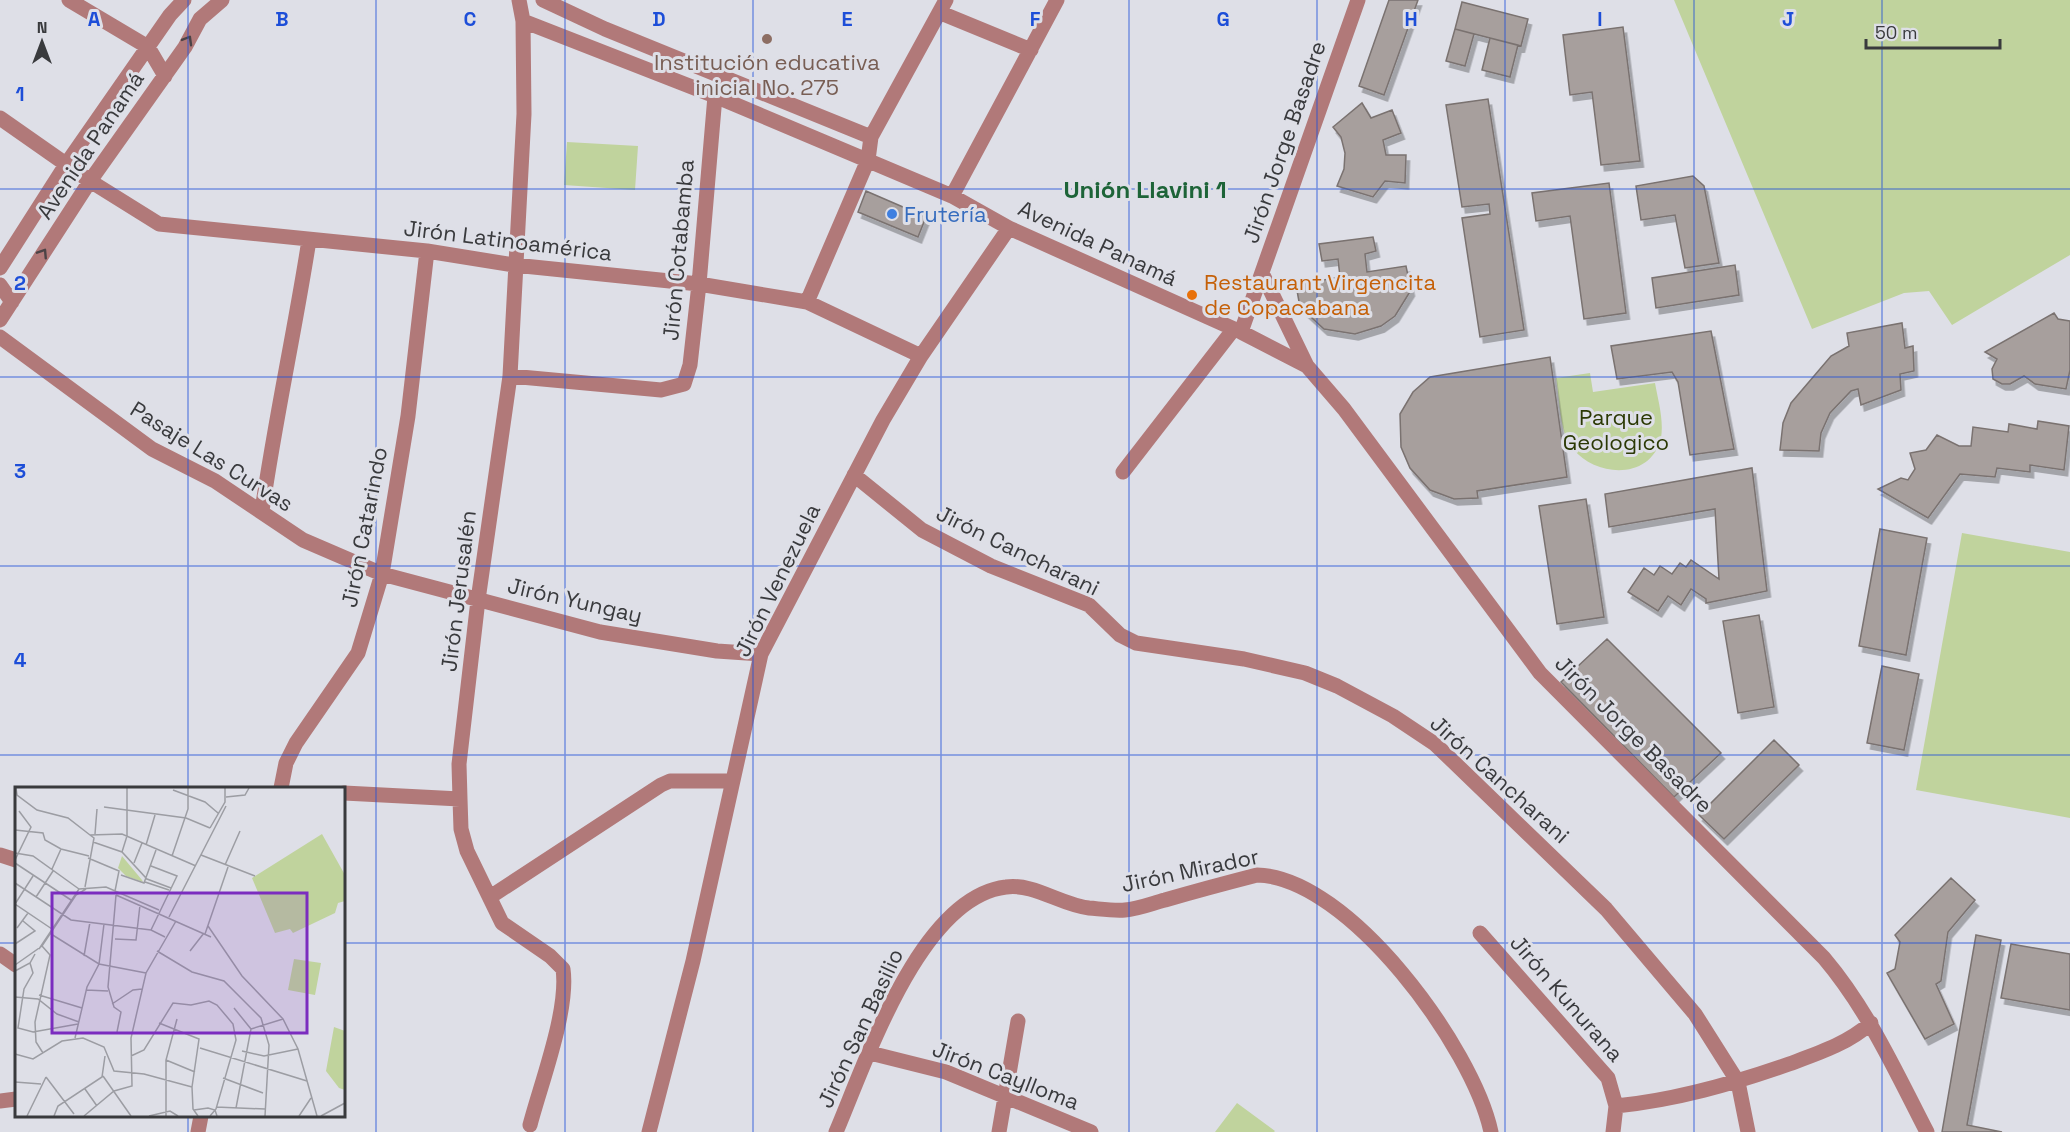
<svg xmlns="http://www.w3.org/2000/svg" width="2070" height="1132" viewBox="0 0 2070 1132" font-family="'Space Grotesk',sans-serif">
<style>
.green{fill:#c0d39d}
.building{fill:#a79f9d;stroke:#7a7270;stroke-width:1.5;filter:url(#shadow)}
.lines{fill:none;stroke-linecap:round;stroke-linejoin:round}
.minor{stroke:#b17979;stroke-width:15}
.oneway{stroke:#4b4346}
.grid{fill:none;stroke:#1d4ed8;stroke-width:1.5;stroke-opacity:0.55}
.education-dot{fill:#8d6e63;stroke:#dedfe7;stroke-width:2}
.shop-dot{fill:#3f7fe0;stroke:#dedfe7;stroke-width:2}
.food-dot{fill:#e8710a;stroke:#dedfe7;stroke-width:2}
.labels{text-anchor:middle;dominant-baseline:central;stroke-width:6;stroke-linejoin:round;paint-order:stroke}
.education-label{font-size:22px;fill:#785e54;stroke:#dedfe7}
.street-label{font-size:22px;fill:#393a3d;stroke:#dedfe7}
.shop-label{font-size:22px;fill:#366cbe;stroke:#dedfe7;text-anchor:start}
.food-label{font-size:22px;fill:#c56008;stroke:#dedfe7;text-anchor:start}
.park-label{font-size:22px;fill:#2b3904;stroke:#dedfe7}
.neighbourhood-label{font-size:24px;font-weight:bold;fill:#1d6438;stroke:#dedfe7}
.inset-road{fill:none;stroke:#9c9da3;stroke-width:1.5}
.view{fill:#7b2cbf;fill-opacity:0.15;stroke:#7b2cbf;stroke-width:3}
.inset-edge{fill:none;stroke:#393a3d;stroke-width:3}
.grid-label{font-size:20px;text-anchor:middle;font-weight:bold;fill:#1d4ed8;stroke:#dedfe7;stroke-width:6;stroke-linejoin:round;paint-order:stroke}
</style>
<defs>
<filter id="shadow"><feDropShadow dx="3.5" dy="6" stdDeviation="0" flood-color="#0004"/></filter>
</defs>
<rect width="100%" height="100%" fill="#dedfe7"/>
<path class="green" d="M1674 0H2070V255L1952 325 1929 291 1904 293 1812 329Z
M567 142 638 146 635 190 564 185Z
M1590 373 1593 392 1655 383C1658 400 1664 420 1661 438 1651 480 1597 478 1573 449 1559 433 1560 399 1556 378Z
M1962 533 2070 552V818L1916 790Z
M1237 1103 1275 1131 1274 1132H1215Z"/>
<path class="building" d="M1389 0H1418L1384 95 1359 86Z
M1462 2 1528 19 1521 46 1455 29Z
M1623 27 1640 161 1601 165 1592 92 1570 95 1563 35Z
M1455 29 1474 34 1465 66 1446 61Z
M1490 38 1518 45 1510 77 1482 70Z
M1488 99 1524 330 1480 337 1462 218 1490 214 1489 204 1462 207 1446 105Z
M1362 103 1371 118 1392 110 1401 133 1383 140 1386 155H1406L1405 183 1385 181 1373 197 1337 186 1344 169 1345 153 1341 137 1333 127Z
M1693 176 1704 186 1719 263 1685 268 1675 215 1641 220 1636 186Z
M1609 183 1626 313 1584 319 1570 216 1536 221 1532 193Z
M866 191 926 217 918 237 858 212Z
M1373 237 1376 251 1365 254 1367 272 1406 266 1411 290 1395 316 1381 326 1355 334 1324 329 1300 307 1296 285 1340 277 1338 259 1322 261 1319 244Z
M1735 265 1739 295 1656 308 1652 278Z
M2054 313 2058 319 2070 321V370L2066 389 2035 384 2024 376 2010 384H2002L1993 379 1992 369 1997 359 1985 352Z
M1902 323 1905 348 1913 346 1914 371 1900 374 1901 390 1861 405 1858 389 1851 391 1830 413 1821 433 1819 451 1780 450 1783 423 1791 403 1831 356 1849 346 1847 333Z
M1711 331 1734 449 1690 455 1678 382 1672 372 1617 379 1611 346Z
M1550 357 1567 477 1477 491 1478 498 1454 499 1430 490 1410 468 1401 447 1400 414 1413 392 1430 377Z
M2038 421 2069 426 2064 470 2030 465V472L1997 468 1995 477 1960 474 1928 518 1878 489 1901 478 1908 480 1915 469 1910 453 1926 450 1937 435 1959 446H1971L1973 427 2008 432 2009 424 2037 429Z
M1752 468 1767 591 1706 603V599L1691 589 1681 605 1668 596 1658 611 1628 592 1644 568 1654 575 1660 566 1672 574 1680 563 1686 567 1691 560 1719 579 1715 509 1609 527 1605 494Z
M1586 499 1604 617 1557 624 1539 506Z
M1880 529 1927 538 1906 655 1859 646Z
M1759 615 1774 707 1738 713 1723 621Z
M1607 639 1721 753 1674 797 1561 682Z
M1882 666 1919 674 1904 750 1867 743Z
M1774 740 1799 765 1724 839 1699 815Z
M1951 878 1975 900 1948 932 1941 981 1936 984 1954 1024 1925 1039 1887 973 1895 969 1900 942 1895 935Z
M1976 935 2001 940 1967 1125 2002 1132H1942Z
M2011 944 2070 954V1010L2001 998Z"/>
<g class="lines">
<path class="minor" d="M69 0 148 47 165 76
M519 0 523 21 715 96 952 196 1009 228 1241 332 1307 366
M543 0 605 29 871 137
M941 13 1031 50
M523 21 524 114 510 376 478 600 459 764 460 799 461 829 467 851 502 923 550 956 563 969C569 1010 541 1083 530 1125
M0 118 90 181 159 224 427 251 514 265 699 284 807 302 921 356
M952 196 1057 0
M0 268 67 163 170 15 184 0
M1262 273 1307 366 1344 409 1540 673 1824 958C1868 1010 1896 1072 1927 1132
M0 285 12 302
M807 302 868 160 871 137 946 0
M0 320 90 181 185 47 200 19 222 0
M1241 332 1358 0
M0 337 152 449 215 481 303 540 382 574 600 632 717 651 761 654
M510 376 661 390 684 384 690 365 699 284 715 96
M1123 472 1233 330
M854 475 922 530 991 566 1089 605 1120 635 1136 643 1244 659 1305 673 1337 686 1393 716 1435 744 1606 909 1695 1014 1738 1082 1748 1132
M262 511C275 420 295 330 309 240
M281 788 286 763 296 743 358 653 382 574 408 416 427 251
M344 793 460 799
M0 855 16 860
M490 897 661 785 670 781H731
M1480 933 1608 1078 1616 1106 1613 1132
M0 954 16 965
M870 1053 946 1072 1091 1132
M0 1101 16 1099
M1616 1106C1676 1100 1732 1084 1789 1064 1819 1053 1847 1044 1871 1023
M198 1132 201 1116
M649 1132 693 961 761 654 883 420 921 356 1009 228
M836 1132C866 1062 920 897 1006 887 1034 883 1061 905 1089 908 1101 909 1114 911 1125 910 1138 909 1153 903 1165 900 1196 891 1226 883 1257 875 1349 877 1473 1048 1491 1132
M999 1132 1018 1021"/>
</g>
<defs><path id="oneway-chevron" d="M-2-3.5L2.5 0L-2 3.5" fill="none" stroke-width="1.6" stroke-linecap="round" stroke-linejoin="round" transform="scale(1.5)"/></defs>
<g class="oneway">
<use href="#oneway-chevron" transform="translate(188 40) rotate(-60)"/>
<use href="#oneway-chevron" transform="translate(43 253) rotate(-57)"/>
</g>
<path class="grid" d="M188 0V788M376 0V1132M565 0V1132M753 0V1132M941 0V1132M1129 0V1132M1317 0V1132M1505 0V1132M1694 0V1132M1882 0V1132M0 189H2070M0 377H2070M0 566H2070M0 755H2070M0 943H16M344 943H2070M188 1116V1132"/>
<circle class="education-dot" cx="767" cy="39" r="6"/>
<circle class="shop-dot" cx="892" cy="214" r="6"/>
<circle class="food-dot" cx="1192" cy="295" r="6"/>
<g class="labels">
<g class="education-label">
<text x="767" y="62">Institución educativa<tspan x="767" dy="25">inicial No. 275</tspan></text>
</g>
<g class="street-label">
<text transform="translate(1284 142) rotate(-71)">Jirón Jorge Basadre</text>
<text transform="translate(90 145) rotate(-56)">Avenida Panamá</text>
<text transform="translate(508 240) rotate(7)">Jirón Latinoamérica</text>
<text transform="translate(1098 243) rotate(25)">Avenida Panamá</text>
<text transform="translate(678 250) rotate(-85)">Jirón Cotabamba</text>
<text transform="translate(212 456) rotate(32)">Pasaje Las Curvas</text>
<text transform="translate(364 527) rotate(-79)">Jirón Catarindo</text>
<text transform="translate(1018 550) rotate(26)">Jirón Cancharani</text>
<text transform="translate(777 580) rotate(-64)">Jirón Venezuela</text>
<text transform="translate(458 591) rotate(-83)">Jirón Jerusalén</text>
<text transform="translate(575 600) rotate(13)">Jirón Yungay</text>
<text transform="translate(1634 734) rotate(45)">Jirón Jorge Basadre</text>
<text transform="translate(1500 779) rotate(42)">Jirón Cancharani</text>
<text transform="translate(1190 870) rotate(-12)">Jirón Mirador</text>
<text transform="translate(1567 998) rotate(49)">Jirón Kunurana</text>
<text transform="translate(860 1028) rotate(-65)">Jirón San Basilio</text>
<text transform="translate(1006 1075) rotate(21)">Jirón Caylloma</text>
</g>
<g class="shop-label">
<text x="904" y="214">Frutería</text>
</g>
<g class="food-label">
<text x="1204" y="282">Restaurant Virgencita<tspan x="1204" dy="25">de Copacabana</tspan></text>
</g>
<g class="park-label">
<text x="1616" y="417">Parque<tspan x="1616" dy="25">Geologico</tspan></text>
</g>
<g class="neighbourhood-label">
<text x="1145" y="189">Unión Llavini 1</text>
</g>
</g>
<g transform="translate(15 787)">
<rect width="330" height="330" fill="#dedfe7"/>
<path d="M307 47 330 88V114L323 116 320 126 278 146 275 142 260 146 237 91ZM107 69 127 93 128 95 111 89 103 81ZM279 172 306 176 300 208 273 203ZM319 240 330 244V303L324 301 311 284Z" fill="#c0d39d"/>
<path class="inset-road" d="M1 1 2 8 22 23 53 31 75 48M158 3 190 15 203 26M211 10 230 8 234 1M89 20 171 31 195 41M195 41 210 15V1M0 43 28 46 30 53 46 62 74 69M80 47 82 22M75 48 107 47 181 79M78 55 107 65 132 92 156 101M131 58 140 28M107 65 112 49V1M0 66 18 69 64 102M186 68 240 89M157 69 173 22V1M73 71 104 84 100 104M0 73 16 40 4 24M0 76 56 113M119 76 127 56M210 78 225 44M136 79 162 89 136 143M37 82 46 62M106 88 129 96 141 63M18 89 0 117 37 142M130 95 154 103M0 96 56 133 136 143 150 150M70 100 79 51 75 48M101 108 93 200 99 220 106 225 102 245M101 108 196 150M21 110 38 84M154 130 211 19M193 139 227 189 268 232 283 262 302 329M2 141 13 126M36 147 84 177 131 186M190 147 213 80M100 152 121 153 125 118M0 157 20 144 8 134M27 159 35 168 20 235 21 255 28 266M24 162 64 102 91 100 144 123M142 164 177 185 209 194 246 231 254 258 250 329M175 164 189 146M69 169 75 135M15 176 18 186 9 202 3 241 18 245 63 237M0 178 27 159 61 108 71 102M0 184 15 176 20 167M71 203 93 204M24 208 67 221M0 210 23 212 42 227 64 235M97 217 118 203 127 202M219 221 236 242 221 321M144 236 184 252 177 300 178 322 183 329M236 242 268 232M60 251 72 200 84 177 89 137M185 261 292 294M227 264 249 269 283 262M0 267 18 272 47 254 68 251 89 260 99 284 129 287 177 300M116 269 129 263 158 216 176 218 194 214 202 218 218 237 221 253 201 322 195 329M151 273 180 285M88 289 116 329M31 290 59 327M208 291 248 306M0 295 26 297M70 302 82 319M201 320 250 322M179 323 193 321 200 323 202 329M12 329 31 290M39 329 43 319 87 290 90 269M69 329 99 304 117 299 116 251 131 186 161 134M134 329 155 324 163 329M151 329V273L162 232M284 329 296 311M306 329 330 316"/>
<path class="view" d="M37 106H292V246H37Z"/>
<rect width="330" height="330" class="inset-edge"/>
</g>
<g class="grid-label">
<text x="94" y="26">A</text>
<text x="282" y="26">B</text>
<text x="470" y="26">C</text>
<text x="659" y="26">D</text>
<text x="847" y="26">E</text>
<text x="1035" y="26">F</text>
<text x="1223" y="26">G</text>
<text x="1411" y="26">H</text>
<text x="1600" y="26">I</text>
<text x="1788" y="26">J</text>
<text x="20" y="101">1</text>
<text x="20" y="290">2</text>
<text x="20" y="478">3</text>
<text x="20" y="667">4</text>
</g>
<g transform="translate(42 42)" stroke="#dedfe7" stroke-width="4.5" paint-order="stroke">
<path d="M0-4.5L10 22L0 15L-10 22Z" fill="#393a3d"/>
<text y="-9" font-size="16" font-weight="bold" text-anchor="middle" fill="#393a3d">N</text>
</g>
<path d="M1866 39v9h134v-9" fill="none" stroke="#393a3d" stroke-width="3"/>
<text x="1875" y="39" font-size="18" fill="#393a3d" stroke="#dedfe7" stroke-width="4.5" paint-order="stroke">50 m</text>
</svg>
